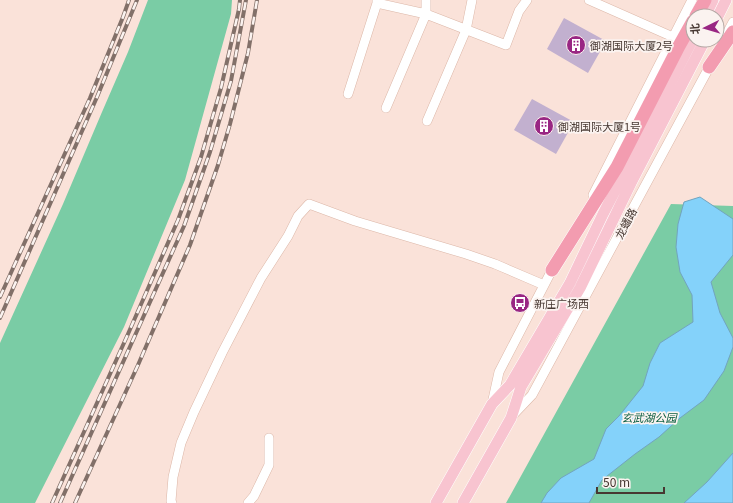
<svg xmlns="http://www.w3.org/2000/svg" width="733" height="503" viewBox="0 0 733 503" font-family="Georgia,'Noto Sans SC',serif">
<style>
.green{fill:#7acca5}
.water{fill:#84d2fa;stroke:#72a4be}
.building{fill:#c2b0cf}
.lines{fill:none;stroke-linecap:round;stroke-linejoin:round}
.minor-casing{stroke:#dcb7a8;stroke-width:10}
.major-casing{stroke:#fff;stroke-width:12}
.highway-casing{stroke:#fff;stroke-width:14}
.minor{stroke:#fff;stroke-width:9}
.major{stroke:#f8c4d0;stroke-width:11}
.highway{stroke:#f39cb0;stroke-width:13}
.rail-casing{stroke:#827069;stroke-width:4}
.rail{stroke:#fbf3f0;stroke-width:2.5;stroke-dasharray:8;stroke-linecap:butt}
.labels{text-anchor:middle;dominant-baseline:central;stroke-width:3.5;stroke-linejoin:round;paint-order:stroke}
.poi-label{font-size:11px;fill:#473832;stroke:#fbf3f0;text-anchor:start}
.street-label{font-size:11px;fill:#473832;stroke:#fbf3f0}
.park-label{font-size:11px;font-style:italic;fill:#095d3f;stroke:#fbf3f0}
</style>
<rect width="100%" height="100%" fill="#fae2d9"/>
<path class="green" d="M148 0H232L231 14 185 180 124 327 35 503H0V343L63 204 102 112 128 52Z
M671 204 733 206V503H506Z"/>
<path class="water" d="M700 197 733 219V255L711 282 720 313 733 338V347L724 371 704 400 680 418 659 437 635 454 602 480 589 503H541L547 493 561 478 594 459 606 429 619 416 643 386 650 363 660 343 693 322 692 295 680 272 676 247 678 224 684 202Z
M733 453V503H684L707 482Z"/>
<path class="building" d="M564 18 606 41 588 73 547 49Z
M532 99 574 122 556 154 514 130Z"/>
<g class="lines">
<defs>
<path id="minor" d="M589 0 673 37
M377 3 426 14 506 45 519 11 527 0
M725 37 733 22
M348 94 377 3V0
M386 108 426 14V0
M427 121 466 30 472 0
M593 195 692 0
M492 404 499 372 554 266
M512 416 532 395 712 62
M172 503 171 501 173 477 181 443 194 412 222 353 261 278 288 236 298 216 309 204 355 221 466 254 495 264 544 285
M248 503 254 496 269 465V438"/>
<path id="major" d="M705 16 713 0
M717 18 726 0
M436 503 492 404 510 385 570 283 603 214 693 39
M463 503 511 418 521 387 580 288 631 183 705 40"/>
<path id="highway" d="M696 16 705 0
M709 67 733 32
M552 270 617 167 679 46 693 21"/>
</defs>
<use href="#minor" class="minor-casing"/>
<use href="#major" class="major-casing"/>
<use href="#highway" class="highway-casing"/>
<use href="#minor" class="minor"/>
<use href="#major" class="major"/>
<use href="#highway" class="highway"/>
<defs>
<path id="rail" d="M0 297 90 98 123 17 129 0
M0 318 97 97 137 0
M52 503 128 334 178 220 201 157 221 88 239 9 240 0
M60 503 184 226 210 152 231 81 246 0
M75 503 138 365 190 245 218 165 230 124 248 53 257 0"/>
</defs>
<use href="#rail" class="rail-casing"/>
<use href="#rail" class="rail"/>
</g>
<defs>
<symbol id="building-disc" viewBox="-11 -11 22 22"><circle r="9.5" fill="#992683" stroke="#fbf3f0"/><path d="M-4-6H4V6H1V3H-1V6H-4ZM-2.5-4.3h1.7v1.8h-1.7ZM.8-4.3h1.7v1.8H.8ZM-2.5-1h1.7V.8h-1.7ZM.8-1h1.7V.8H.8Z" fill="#fff"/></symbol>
<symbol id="bus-disc" viewBox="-11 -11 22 22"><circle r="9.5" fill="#992683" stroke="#fbf3f0"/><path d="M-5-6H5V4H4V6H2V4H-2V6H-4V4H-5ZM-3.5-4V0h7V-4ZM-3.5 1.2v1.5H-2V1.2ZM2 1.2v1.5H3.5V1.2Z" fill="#fff"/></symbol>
</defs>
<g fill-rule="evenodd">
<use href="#building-disc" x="565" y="34" width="22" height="22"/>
<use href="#building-disc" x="533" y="115" width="22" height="22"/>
<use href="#bus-disc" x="509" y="292" width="22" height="22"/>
</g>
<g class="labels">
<g class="poi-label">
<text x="590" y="45">御湖国际大厦2号</text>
<text x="558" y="126">御湖国际大厦1号</text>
<text x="534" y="303">新庄广场西</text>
</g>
<g class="street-label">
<text transform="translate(625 223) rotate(-62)">龙蟠路</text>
</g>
<g class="park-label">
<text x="649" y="417">玄武湖公园</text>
</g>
</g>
<g transform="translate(705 28) rotate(265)"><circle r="19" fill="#fbf3f0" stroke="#b3a8a4"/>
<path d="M0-3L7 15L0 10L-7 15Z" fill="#992683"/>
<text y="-6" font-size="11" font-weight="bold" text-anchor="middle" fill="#473832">北</text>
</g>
<path d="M597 487v6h67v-6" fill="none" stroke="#473832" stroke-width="2"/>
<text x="603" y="487" font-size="12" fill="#473832" stroke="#fbf3f0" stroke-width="3" paint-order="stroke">50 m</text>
</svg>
